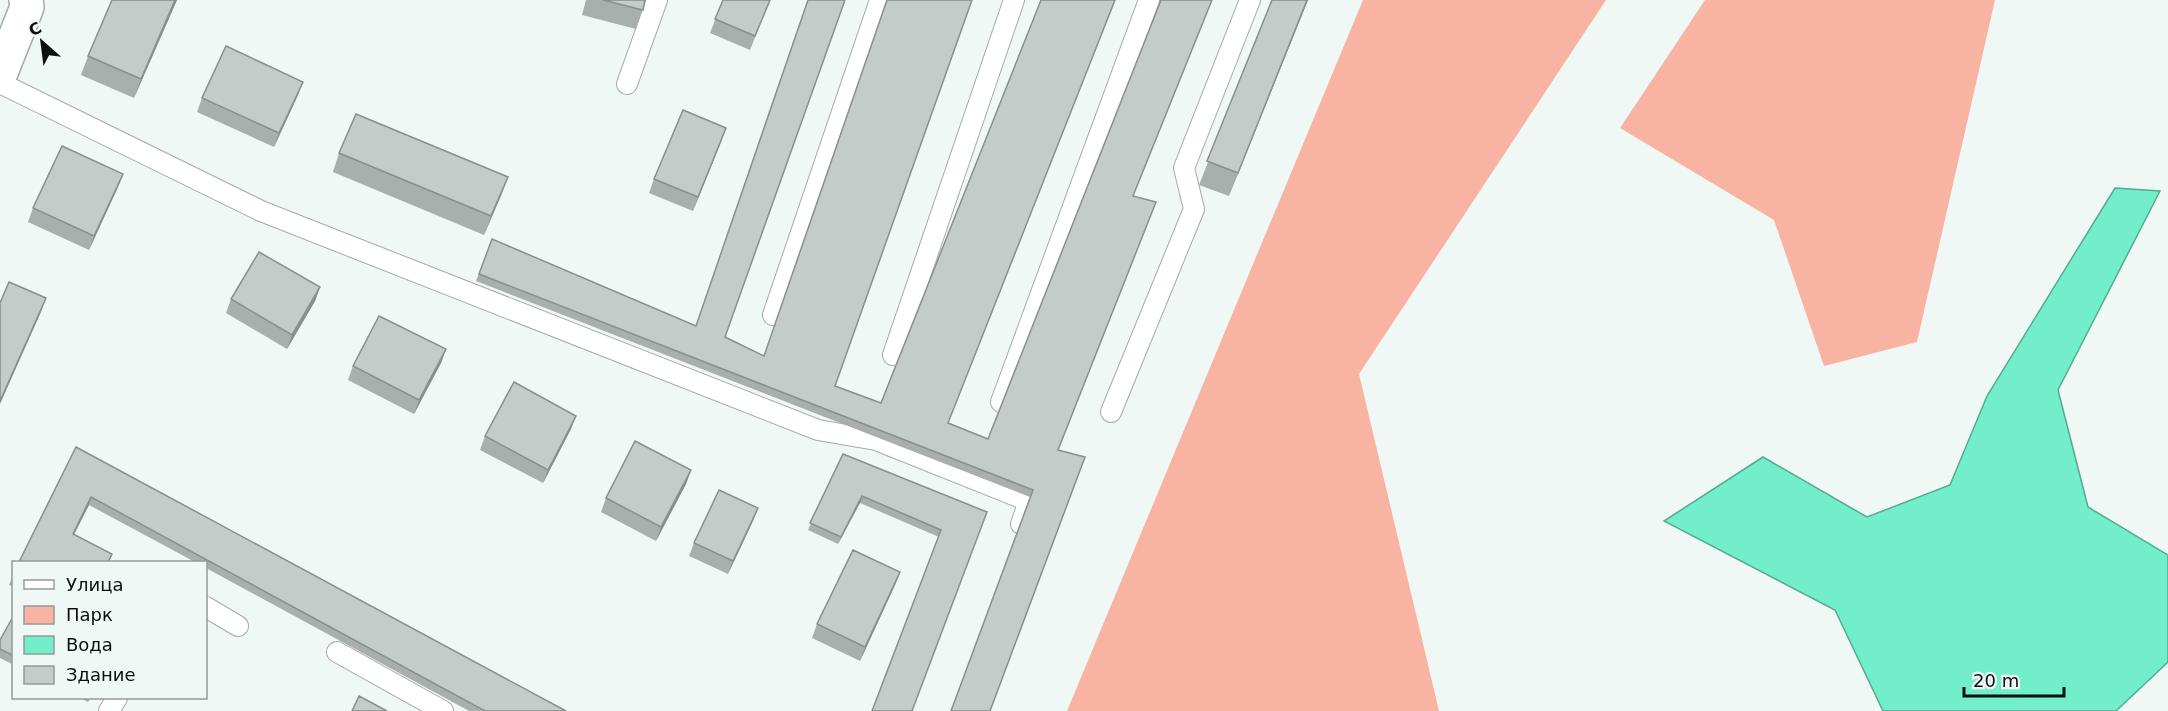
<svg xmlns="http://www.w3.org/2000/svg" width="2168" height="711" viewBox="0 0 2168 711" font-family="'DejaVu Sans',sans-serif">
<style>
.green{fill:#f8b3a3}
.water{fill:#73eeca;stroke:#54ab92;stroke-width:1.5}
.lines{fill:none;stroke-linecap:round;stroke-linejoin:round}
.lane-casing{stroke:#a3aca8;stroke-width:22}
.street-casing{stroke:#a3aca8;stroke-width:36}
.lane{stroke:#fff;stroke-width:20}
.street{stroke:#fff;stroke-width:33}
.wall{fill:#a8afad}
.shaded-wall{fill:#888f8d}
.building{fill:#c3ccc9;stroke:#888f8d;stroke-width:1.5}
</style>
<rect width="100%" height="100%" fill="#eff8f4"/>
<path class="green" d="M1363 0H1606L1359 374 1439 711H1067Z
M1705 0H1995L1917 342 1824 366 1774 220 1620 128Z"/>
<path class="water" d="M2115 188 2160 191 2058 390 2088 507 2168 555V662L2116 711H1883L1835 610 1664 521 1763 457 1867 517 1950 485 1987 396Z"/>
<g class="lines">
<defs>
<path id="lane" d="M0 83 261 211 818 430 876 440 1029 501 1021 524
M627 84 657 0
M773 315 880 0
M893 355 1014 0
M1001 402 1149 0
M1111 412 1194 209 1184 168 1250 0
M206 607 238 626
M337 652 443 711
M109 711 117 698"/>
<path id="street" d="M0 75 27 7 26 0"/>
</defs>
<use href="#lane" class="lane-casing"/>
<use href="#street" class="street-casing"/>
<use href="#lane" class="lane"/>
<use href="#street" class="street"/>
</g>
<path class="wall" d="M177 0 134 98 81 75 88 56Z
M586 0H645L636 29 582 15Z
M723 0H770L750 50 710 33Z
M1272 0H1308L1229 196 1199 185Z
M298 95 274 147 197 112 202 98Z
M721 142 693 211 649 193 654 179Z
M339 153 508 177 484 235 333 172Z
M118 187 89 250 28 222 33 208Z
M1133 196 1156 202 1030 497 476 281 492 239 696 326 725 337 764 356 835 386 881 403 948 423 988 439Z
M320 287 315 301 287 349 226 313 231 299Z
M446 349 441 363 414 414 348 380 353 366Z
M571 429 543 483 480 450 485 436Z
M76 447 566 711H469L206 568V562H195L89 505 74 535 112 554 109 562H19Z
M843 454 987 512 939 537 860 503 838 544 808 530Z
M691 470 686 484 656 541 601 512 606 498Z
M753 521 728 574 689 556 694 543Z
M900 572 895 585 860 661 812 638 817 624Z
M14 573V587L9 585Z
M14 615V665L0 658V640Z
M80 698H91L88 702Z"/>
<path class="shaded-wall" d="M175 0H177L134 98 141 79Z
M1307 0H1308L1229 196 1238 173Z
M303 82 298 95 274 147 279 133Z
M726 128 721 142 693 211 698 197Z
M123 174 118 187 89 250 94 236Z
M508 177 501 196 484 235 491 216Z
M320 287 315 301 287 349 292 335Z
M46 298 41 312 0 404V401Z
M446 349 441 363 414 414 419 400Z
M576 416 571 429 543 483 548 470Z
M691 470 686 484 656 541 661 527Z
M862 496 860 503 838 544 841 537Z
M91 497 89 505 70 542 73 534Z
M758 508 753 521 728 574 733 561Z
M900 572 895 585 860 661 865 647Z"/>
<path class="building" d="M112 0H175L141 79 88 56Z
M603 0H645L643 10Z
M723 0H770L755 36 715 19Z
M808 0H845L725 337 764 356 887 0H972L835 386 881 403 1041 0H1115L948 423 988 439 1161 0H1212L1133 196 1156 202 1058 450 1085 457 990 711H951L1033 490 479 274 492 239 696 326Z
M1272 0H1307L1238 173 1207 161Z
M226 46 303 82 279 133 202 98Z
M683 110 726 128 698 197 654 179Z
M356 114 508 177 491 216 339 153Z
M62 146 123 174 94 236 33 208Z
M259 252 320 287 292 335 231 299Z
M9 282 46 298 0 401V303Z
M379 316 446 349 419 400 353 366Z
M514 382 576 416 548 470 485 436Z
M635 441 691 470 661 527 606 498Z
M76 447 566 711H485L91 497 73 534 112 554 108 562H19Z
M843 454 987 512 912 711H872L941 530 862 496 841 537 810 523Z
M719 490 758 508 733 561 694 543Z
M853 550 900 572 865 647 817 624Z
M14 615V656L0 649V640Z
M359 696 387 711H352Z"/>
<rect x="12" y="561" width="195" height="138" fill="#eff8f4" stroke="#949b98" stroke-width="1.5"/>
<rect x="24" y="580" width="30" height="9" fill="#ffffff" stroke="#949b98" stroke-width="1.5"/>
<text x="66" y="591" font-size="18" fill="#0c0f0e">Улица</text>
<rect x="24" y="606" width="30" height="18" fill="#f8b3a3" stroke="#949b98" stroke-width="1.5"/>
<text x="66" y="621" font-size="18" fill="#0c0f0e">Парк</text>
<rect x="24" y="636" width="30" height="18" fill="#73eeca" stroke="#949b98" stroke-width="1.5"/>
<text x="66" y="651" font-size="18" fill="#0c0f0e">Вода</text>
<rect x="24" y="666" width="30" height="18" fill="#c3ccc9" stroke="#949b98" stroke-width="1.5"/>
<text x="66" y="681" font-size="18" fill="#0c0f0e">Здание</text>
<g transform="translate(42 42) rotate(332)" stroke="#eff8f4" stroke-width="4.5" paint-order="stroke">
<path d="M0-4.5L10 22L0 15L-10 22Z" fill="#0c0f0e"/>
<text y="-9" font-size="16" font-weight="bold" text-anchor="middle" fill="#0c0f0e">С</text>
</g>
<path d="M1964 687v9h100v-9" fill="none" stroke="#0c0f0e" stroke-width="3"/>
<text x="1973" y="687" font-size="18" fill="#0c0f0e" stroke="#eff8f4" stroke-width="4.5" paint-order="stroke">20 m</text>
</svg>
